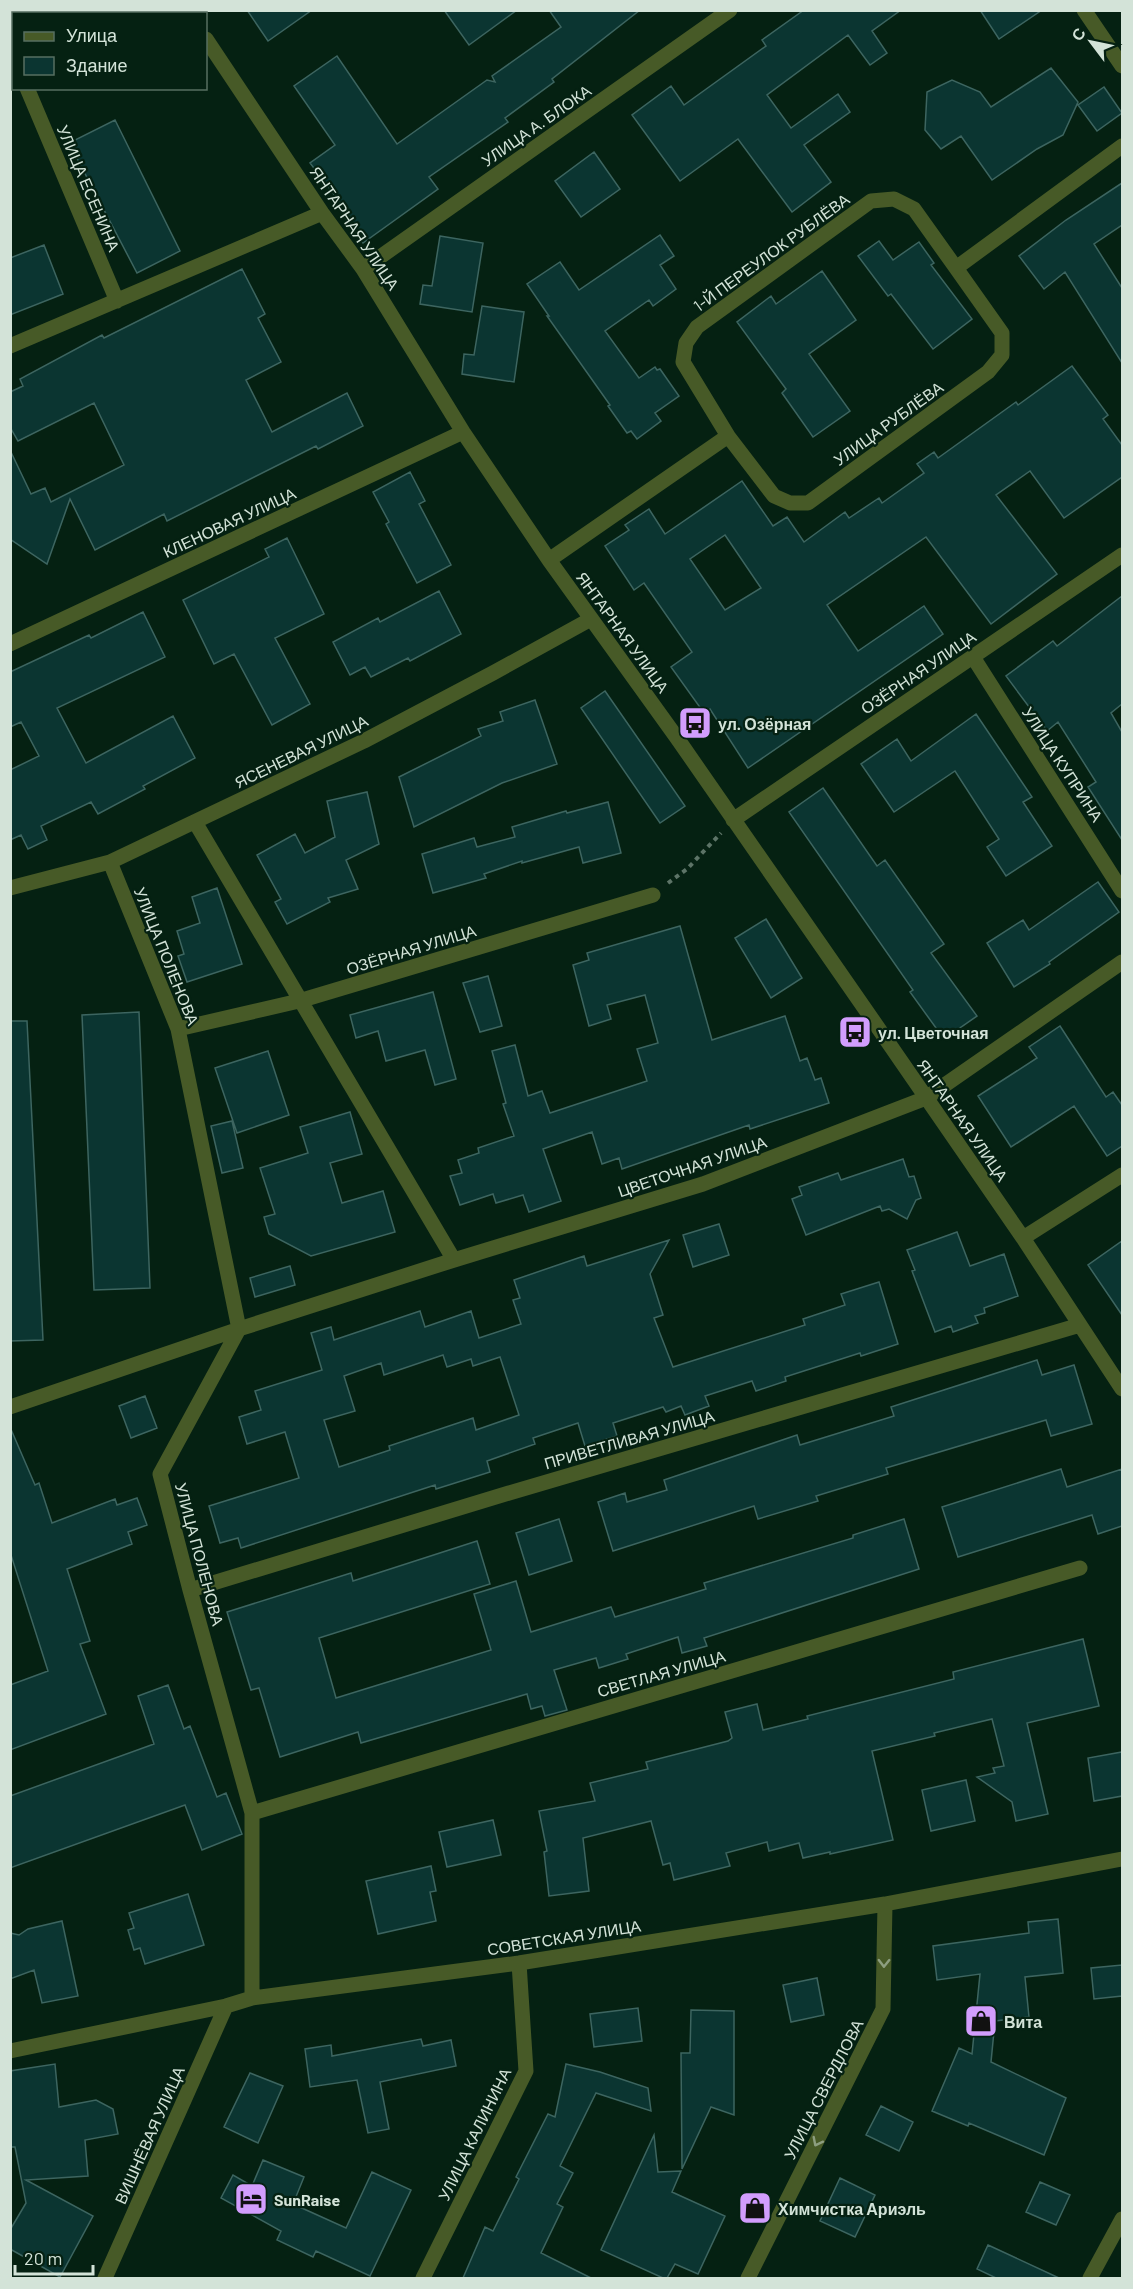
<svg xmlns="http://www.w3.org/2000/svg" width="1133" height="2289" viewBox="0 0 1133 2289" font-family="Barlow,sans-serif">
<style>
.building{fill:#0b3531;stroke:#3d6560;stroke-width:1.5;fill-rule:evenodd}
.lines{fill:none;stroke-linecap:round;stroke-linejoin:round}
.path{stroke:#5d7467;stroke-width:4;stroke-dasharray:4.5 4.5;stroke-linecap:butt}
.minor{stroke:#475a27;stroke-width:15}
.oneway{stroke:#8d9e80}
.labels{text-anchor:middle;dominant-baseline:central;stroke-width:4.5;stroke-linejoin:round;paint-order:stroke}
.street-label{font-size:16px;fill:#d3e3d8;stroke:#052112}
.poi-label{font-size:16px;font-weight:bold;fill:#d3e3d8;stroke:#052112;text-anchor:start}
</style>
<rect width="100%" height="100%" fill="#052112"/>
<path class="building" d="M247 10H312L268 41Z
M444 10H517L469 45Z
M549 10H640L552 79 554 82 505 118 508 122 429 177 438 189 363 243 345 218 349 214 310 163 335 145 294 86 337 56 397 144 487 80 495 82 492 76 561 27Z
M804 10H901L872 31 887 53 870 65 848 35 767 95 791 128 838 94 850 112 804 145 831 182 792 212 738 139 680 181 632 115 671 86 684 105 766 46 762 40Z
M980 10H1042L999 39Z
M1051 68 1078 102 1063 135 1037 149 992 180 961 136 941 149 925 130 927 92 952 80 980 92 991 107Z
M1104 87 1122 113 1097 131 1078 105Z
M115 120 180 251 137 273 69 143Z
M594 152 620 189 581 217 555 181Z
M1122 183V225L1094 244 1122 288V363L1065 272 1044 289 1019 256 1066 220Z
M660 235 674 256 660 265 676 289 653 306 649 300 605 331 639 378 655 367 657 370 660 369 679 396 655 413 661 421 637 439 631 431 627 433 608 406 610 405 547 316H549L527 284 560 262 579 290Z
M440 236 483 243 472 312 420 304 423 285 432 286Z
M879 241 893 260 919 242 934 263 931 265 972 319 933 349 891 294 888 296 858 256Z
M44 245 63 294 10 315V258Z
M242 269 265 314 258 318 281 362 246 380 272 432 347 393 363 426 318 449 316 446 167 521 164 514 95 550 70 499 47 564 10 539V450L31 494 45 488 51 502 124 465 94 403 18 441 10 427V392L23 386 20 379 102 335 104 338Z
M822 271 856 320 809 354 850 411 813 437 782 393 786 389 737 322 771 296 776 304Z
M482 306 524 312 514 382 462 374 464 354 474 355Z
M1072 366 1108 415 1103 419 1122 445V477L1064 518 1030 471 996 495 1057 574 991 624 926 537 827 605 858 651 924 606 943 634 748 768 710 709 704 713 671 667 692 652 644 583 634 590 605 546 629 530 625 525 649 509 665 534 742 481 773 526 787 517 804 542 845 512 849 518 879 498 882 503 924 473 917 464 934 452 938 458 1016 402 1018 405ZM725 535 761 588 725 610 690 559Z
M410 472 425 501 419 504 451 565 417 583 386 524 389 522 373 492Z
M287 538 324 614 275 638 310 704 272 725 234 654 214 664 183 600 269 557 265 549Z
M439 591 461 634 410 661 408 658 371 677 365 667 350 675 333 642 378 618 380 622Z
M1122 596V704L1111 713 1122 732V840L1088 787 1096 782 1058 722 1047 731 1006 676 1053 641 1057 646Z
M143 612 165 657 57 708 86 763 173 716 195 758 143 786 145 789 98 814 91 802 41 826 47 840 28 849 21 835 10 840V770L39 756 21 722 10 727V672L89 635 91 638Z
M605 691 685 806 660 823 581 708Z
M535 700 557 764 502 783 414 827 399 777 481 736 478 729 503 721 500 712Z
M976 714 1032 797 1023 802 1052 846 1006 876 987 847 999 839 955 771 894 812 861 764 897 739 911 761Z
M823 788 877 866 885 860 944 944 931 953 977 1016 944 1039 910 992 913 990 789 812Z
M367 792 379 844 346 860 358 889 328 898 330 902 287 924 275 902 281 899 257 855 295 834 305 853 335 837 327 801Z
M608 802 621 853 583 863 579 847 522 863V861L484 874 486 878 433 893 422 854 474 838 477 847 515 837 512 827 566 811 567 813Z
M1098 882 1119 912 1049 962 1050 964 1014 987 987 943 1023 920 1029 930Z
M217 888 242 964 187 982 178 956 184 954 177 931 200 923 192 897Z
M766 919 802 978 771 998 735 938Z
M680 926 712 1040 785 1016 800 1061 807 1058 815 1080 821 1078 829 1103 750 1129 749 1125 622 1169 619 1158 602 1164 592 1132 543 1149 561 1201 529 1212 523 1195 496 1203 493 1194 460 1205 450 1176 462 1173 458 1160 479 1153 478 1148 514 1136 503 1104 506 1103 492 1051 515 1045 528 1096 542 1091 550 1113 647 1081 637 1049 658 1043 645 995 607 1005 611 1019 589 1026 573 965 589 960 587 953Z
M488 976 502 1026 480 1032 463 983Z
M433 992 456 1079 435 1085 425 1050 386 1061 378 1031 356 1038 350 1015Z
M139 1012 150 1288 94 1290 82 1015Z
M10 1021H27L43 1340 10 1341Z
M1060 1026 1106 1097 1113 1092 1122 1105V1146L1107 1156 1074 1106 1011 1147 978 1096 1037 1058 1029 1047Z
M268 1051 289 1115 237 1133 215 1068Z
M350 1112 362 1154 330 1163 342 1203 383 1191 395 1232 311 1256 269 1234 264 1217 275 1214 260 1168 308 1153 300 1127Z
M232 1121 243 1168 222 1173 211 1126Z
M903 1159 909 1177 914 1176 921 1198 916 1200 907 1219 889 1209 882 1211 880 1206 806 1235 792 1199 802 1195 799 1187 838 1173 841 1180Z
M719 1224 729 1255 693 1267 683 1235Z
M957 1232 970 1266 1004 1254 1018 1296 984 1308 985 1313 975 1316 978 1323 953 1332 951 1326 935 1332 912 1271 915 1270 907 1250Z
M669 1240 650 1274 663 1315 654 1318 673 1367 805 1325 803 1319 845 1305 841 1294 879 1282 898 1344 861 1356 860 1353 785 1377 786 1381 756 1391 752 1381 705 1396 709 1406 685 1415 681 1406 666 1412 663 1407 613 1423 617 1436 585 1446 578 1423 533 1438 535 1444 487 1461 490 1472 436 1489 435 1485 241 1548 238 1538 220 1543 209 1506 299 1478 285 1432 247 1444 239 1417 261 1410 255 1391 322 1370 311 1333 331 1327 334 1340 420 1311 425 1327 471 1311 479 1338 521 1324 513 1300 520 1298 514 1280 584 1256 587 1266ZM443 1355 447 1367 471 1359 473 1366 500 1357 519 1415 476 1430 473 1418 389 1446 390 1450 339 1467 324 1420 355 1411 344 1376 381 1363 384 1375Z
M1122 1241V1315L1088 1265Z
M290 1266 295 1285 255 1297 250 1278Z
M1037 1360 1042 1375 1074 1365 1092 1424 1051 1436 1046 1420 886 1468 888 1474 816 1496 818 1501 758 1519 754 1506 613 1551 598 1502 625 1493 627 1502 667 1490 664 1480 797 1435 800 1445 894 1416 891 1407Z
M145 1396 157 1428 131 1438 119 1406Z
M10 1427 35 1485 39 1483 52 1523 115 1499 117 1505 137 1498 147 1525 128 1532 132 1544 67 1569 90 1641 80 1644 106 1714 10 1750V1685L48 1671 10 1552Z
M1061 1469 1067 1487 1122 1469V1526L1098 1534 1092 1515 958 1557 942 1507Z
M559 1519 572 1561 529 1575 516 1533Z
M904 1519 919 1569 704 1638 707 1646 682 1653 678 1637 626 1654 628 1659 599 1668 596 1658 554 1670 567 1710 545 1716 542 1706 531 1709 527 1694 361 1743 358 1732 280 1757 259 1688 251 1690 227 1612 351 1573 353 1581 477 1541 490 1584 319 1638 336 1698 491 1650 474 1594 516 1581 531 1632 611 1607 615 1617 706 1589 704 1583 853 1538V1535Z
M1083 1639 1099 1706 1027 1723 1048 1814 1016 1821 1012 1802 977 1777 995 1773 993 1768 1004 1766 992 1719 934 1733 935 1736 872 1751 893 1840 830 1854V1852L803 1858 799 1843 769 1851 767 1842 726 1853 730 1866 674 1880 670 1863 663 1865 651 1821 583 1838 589 1891 549 1896 544 1852 547 1851 539 1811 595 1801 590 1783 648 1769 646 1762 728 1741 732 1738 725 1712 757 1704 763 1730 808 1719 807 1716 954 1679 953 1672Z
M168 1685 184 1729 190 1726 217 1797 226 1793 242 1834 202 1850 185 1805 10 1868V1796L154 1744 138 1696Z
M1122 1752V1796L1094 1801 1088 1758Z
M966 1780 975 1821 931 1831 922 1790Z
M493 1820 501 1855 447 1867 439 1832Z
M431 1866 436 1891 430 1892 436 1921 378 1934 366 1881Z
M188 1894 204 1945 145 1964 140 1948 134 1950 128 1930 134 1928 129 1913Z
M1058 1919 1063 1973 1025 1977 1029 2017 995 2021 991 2062 1066 2098 1044 2155 969 2123 968 2126 932 2111 959 2048 972 2054 980 1974 937 1980 933 1946 1029 1933 1028 1922Z
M62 1921 78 1996 42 2003 34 1970 10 1979V1933L19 1935 28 1929Z
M1122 1965V1996L1094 1999 1091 1968Z
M817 1978 824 2015 791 2022 783 1985Z
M638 2008 642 2041 594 2047 590 2014Z
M691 2010 734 2011V2115L711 2107 682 2169 681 2053H690Z
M421 2039 423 2046 451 2040 456 2066 380 2082 389 2129 368 2133 357 2080 310 2087 305 2049 331 2045 332 2056Z
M55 2064 59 2107 96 2100 113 2109 118 2134 85 2140 88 2176 26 2180 93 2216 60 2277 10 2249V2230L26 2203 15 2147H10V2071Z
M566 2064 600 2072 648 2088 651 2111 596 2093 560 2166 573 2173 557 2204 563 2207 541 2253 591 2278H463L485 2227 493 2231 519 2179 516 2177 548 2114 555 2117Z
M250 2073 283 2086 258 2143 224 2127Z
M881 2106 913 2122 899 2151 866 2135Z
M654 2135 658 2172 681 2171 672 2192 725 2216 698 2274 675 2264 667 2278H663L601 2250Z
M263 2160 304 2177 293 2204 346 2228 372 2172 411 2190 370 2276 316 2251 313 2257 277 2240 281 2231 221 2198 233 2175 252 2186Z
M840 2178 875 2195 855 2237 820 2221Z
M1040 2182 1070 2195 1056 2225 1026 2212Z
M988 2245 1059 2278H996L977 2269Z"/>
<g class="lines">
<path class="path" d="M668 883 687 869 721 833"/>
<path class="minor" d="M186 10 188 14
M1084 10 1122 66
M206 39 322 213 363 269 463 432 549 560 677 738 872 1019 1023 1238 1122 1389
M10 51 14 58
M27 88 117 301
M363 269 730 10
M10 346 322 213
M728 436 683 362 686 343 697 327 871 201 894 199 914 209 956 268
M549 560 728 436 774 496 790 503H808L988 372 1002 355V333L956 268 1122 146
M10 644 463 432
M973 657 1122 891
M733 820 1122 555
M195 822 454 1260
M110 862 178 1029 239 1329 160 1474 190 1590 252 1813V1998
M10 888 110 862 364 741 493 673 591 619
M178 1029 299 1001 653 895
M1023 1238 1122 1175
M10 1407 239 1329 454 1260 703 1184 926 1098 1122 962
M190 1590 509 1493 1080 1325
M252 1813 1080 1568
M10 2051 226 2006 252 1998 519 1963 885 1904 1122 1859
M105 2278 226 2006
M423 2278 526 2071 519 1963
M748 2278 883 2009 885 1904
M1090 2278 1122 2219"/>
</g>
<defs><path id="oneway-chevron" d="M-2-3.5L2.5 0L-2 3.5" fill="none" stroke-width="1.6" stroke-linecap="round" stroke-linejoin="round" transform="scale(1.5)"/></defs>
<g class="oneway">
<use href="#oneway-chevron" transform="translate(884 1963) rotate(91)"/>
<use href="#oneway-chevron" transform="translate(817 2142) rotate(117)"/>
</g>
<defs>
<symbol id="bus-square" viewBox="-11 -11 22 22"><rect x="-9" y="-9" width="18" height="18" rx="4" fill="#d29dfd" stroke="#052112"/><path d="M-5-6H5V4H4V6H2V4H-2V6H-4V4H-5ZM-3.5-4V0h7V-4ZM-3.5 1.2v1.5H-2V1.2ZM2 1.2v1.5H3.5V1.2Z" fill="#111"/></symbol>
<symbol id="shop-square" viewBox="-11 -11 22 22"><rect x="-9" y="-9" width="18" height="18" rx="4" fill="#d29dfd" stroke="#052112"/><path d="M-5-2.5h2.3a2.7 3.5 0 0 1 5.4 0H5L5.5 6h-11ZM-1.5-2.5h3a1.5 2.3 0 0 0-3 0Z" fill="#111"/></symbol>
<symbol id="hotel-square" viewBox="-11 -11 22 22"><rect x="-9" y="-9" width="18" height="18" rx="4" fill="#d29dfd" stroke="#052112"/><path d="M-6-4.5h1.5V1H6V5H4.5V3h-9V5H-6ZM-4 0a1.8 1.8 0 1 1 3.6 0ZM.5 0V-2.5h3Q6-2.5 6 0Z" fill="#111"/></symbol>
</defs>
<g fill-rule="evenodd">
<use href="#bus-square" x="676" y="704" width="38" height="38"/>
<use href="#bus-square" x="836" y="1013" width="38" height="38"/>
<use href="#shop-square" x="962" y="2002" width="38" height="38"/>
<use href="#hotel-square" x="232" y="2180" width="38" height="38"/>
<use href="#shop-square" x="736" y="2189" width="38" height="38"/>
</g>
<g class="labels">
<g class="street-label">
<text transform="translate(536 125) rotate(-35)">УЛИЦА А. БЛОКА</text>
<text transform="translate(89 188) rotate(67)">УЛИЦА ЕСЕНИНА</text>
<text transform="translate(355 228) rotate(56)">ЯНТАРНАЯ УЛИЦА</text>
<text transform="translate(771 252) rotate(-36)">1-Й ПЕРЕУЛОК РУБЛЁВА</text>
<text transform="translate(888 423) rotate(-36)">УЛИЦА РУБЛЁВА</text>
<text transform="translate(229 522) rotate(-25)">КЛЕНОВАЯ УЛИЦА</text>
<text transform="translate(623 632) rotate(54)">ЯНТАРНАЯ УЛИЦА</text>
<text transform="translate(918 672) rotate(-34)">ОЗЁРНАЯ УЛИЦА</text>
<text transform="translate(301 751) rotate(-26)">ЯСЕНЕВАЯ УЛИЦА</text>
<text transform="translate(1063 764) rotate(57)">УЛИЦА КУПРИНА</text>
<text transform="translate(411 949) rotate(-17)">ОЗЁРНАЯ УЛИЦА</text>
<text transform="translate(167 956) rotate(68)">УЛИЦА ПОЛЕНОВА</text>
<text transform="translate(963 1120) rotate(55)">ЯНТАРНАЯ УЛИЦА</text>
<text transform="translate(692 1166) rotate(-19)">ЦВЕТОЧНАЯ УЛИЦА</text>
<text transform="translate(629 1439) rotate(-16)">ПРИВЕТЛИВАЯ УЛИЦА</text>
<text transform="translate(200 1554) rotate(75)">УЛИЦА ПОЛЕНОВА</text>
<text transform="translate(661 1673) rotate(-16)">СВЕТЛАЯ УЛИЦА</text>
<text transform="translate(564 1937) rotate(-9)">СОВЕТСКАЯ УЛИЦА</text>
<text transform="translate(823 2089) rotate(-63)">УЛИЦА СВЕРДЛОВА</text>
<text transform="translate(474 2134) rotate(-64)">УЛИЦА КАЛИНИНА</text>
<text transform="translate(149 2135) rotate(-66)">ВИШНЁВАЯ УЛИЦА</text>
</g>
<g class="poi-label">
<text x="718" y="723">ул. Озёрная</text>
<text x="878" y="1032">ул. Цветочная</text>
<text x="1004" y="2021">Вита</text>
<text x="274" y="2199">SunRaise</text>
<text x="778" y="2208">Химчистка Ариэль</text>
</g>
</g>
<rect width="1133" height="2289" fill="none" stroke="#d3e3d8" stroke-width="24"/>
<rect x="12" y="12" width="195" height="78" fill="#052112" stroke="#576f61" stroke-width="1.5"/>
<rect x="24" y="32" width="30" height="9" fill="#475a27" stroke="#576f61" stroke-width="1.5"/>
<text x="66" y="42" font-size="18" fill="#d3e3d8">Улица</text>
<rect x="24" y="57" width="30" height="18" fill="#0b3531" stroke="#576f61" stroke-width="1.5"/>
<text x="66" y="72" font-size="18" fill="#d3e3d8">Здание</text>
<g transform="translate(1091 42) rotate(302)" stroke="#052112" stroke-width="4.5" paint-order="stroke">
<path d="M0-4.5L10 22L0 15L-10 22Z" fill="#d3e3d8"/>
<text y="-9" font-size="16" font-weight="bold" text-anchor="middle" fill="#d3e3d8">С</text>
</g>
<path d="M15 2265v9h78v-9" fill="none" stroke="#d3e3d8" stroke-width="3"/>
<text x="24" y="2265" font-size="18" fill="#d3e3d8" stroke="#052112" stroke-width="4.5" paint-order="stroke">20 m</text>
</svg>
